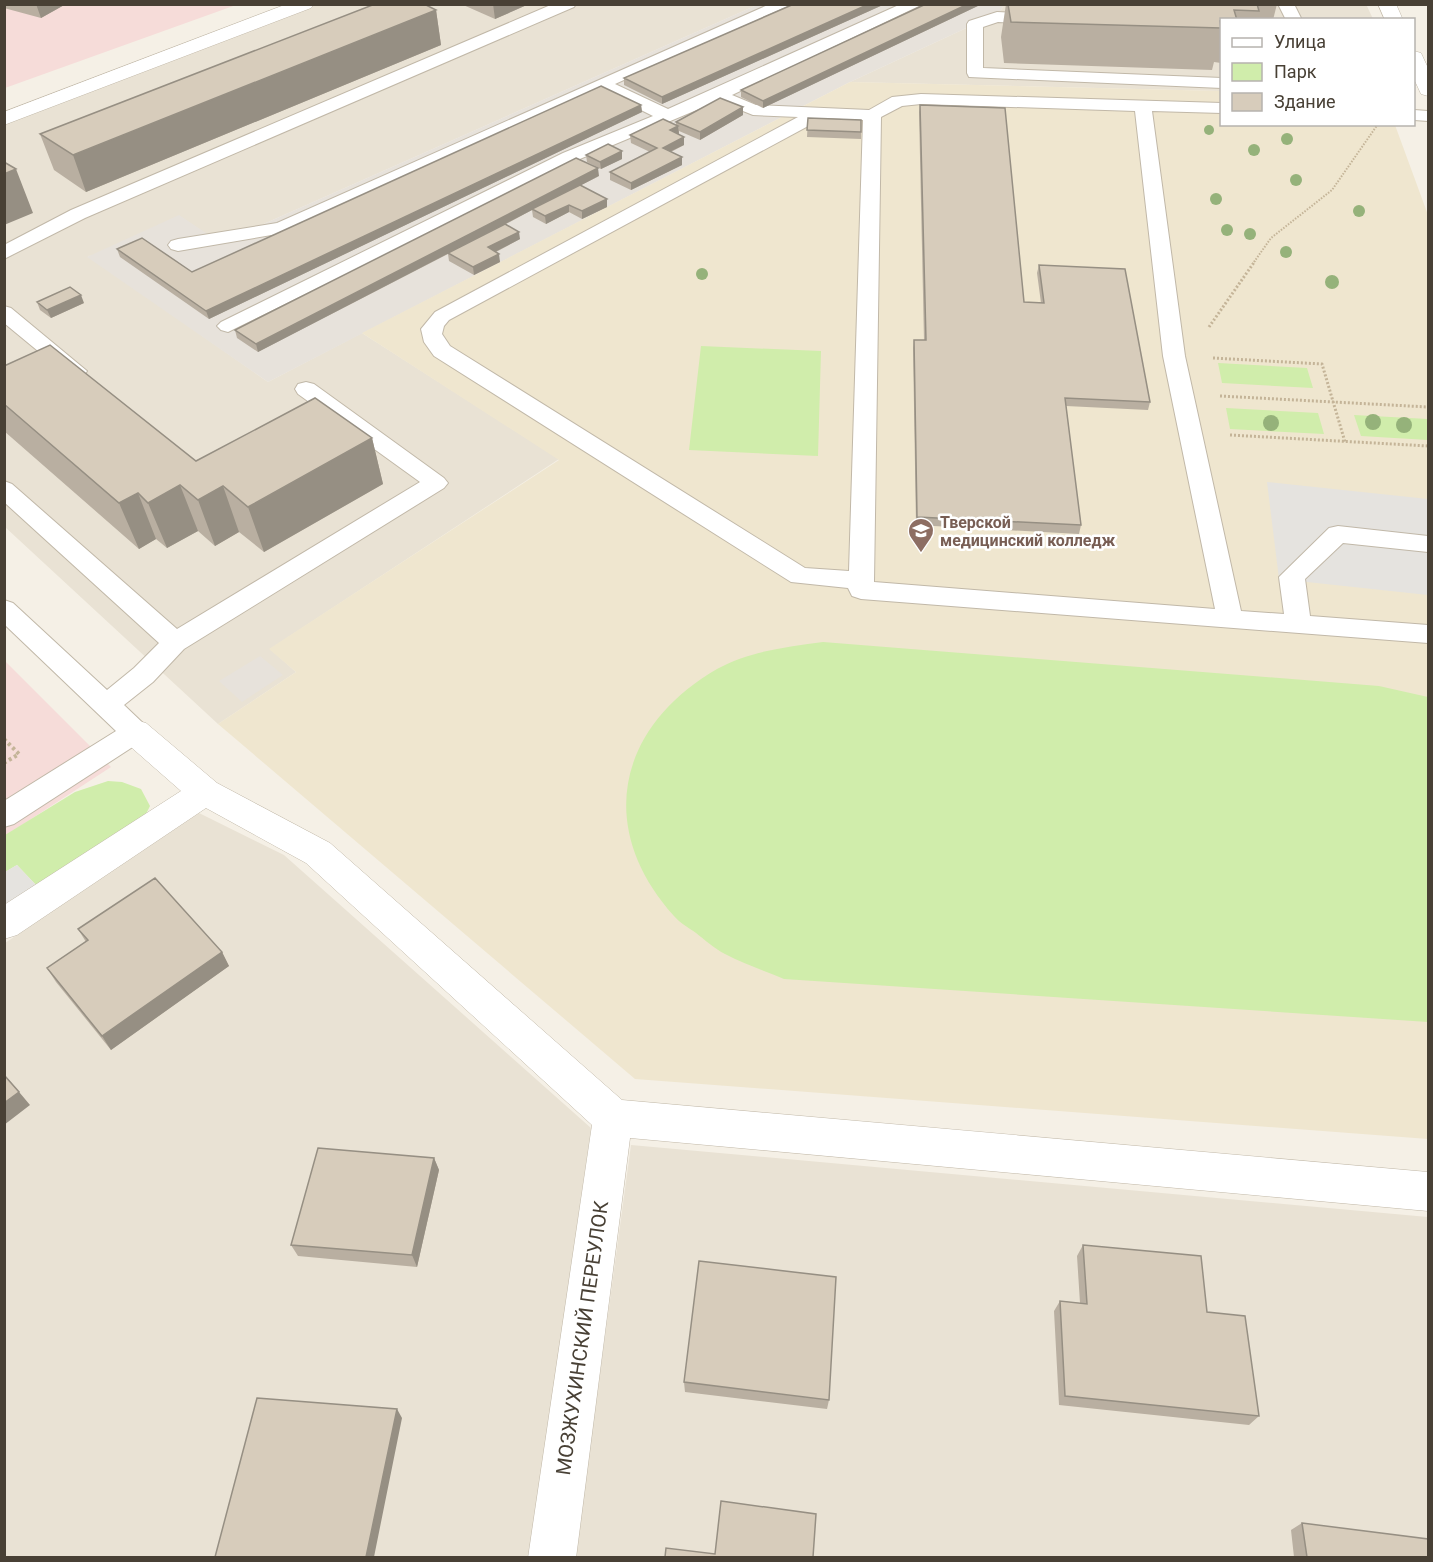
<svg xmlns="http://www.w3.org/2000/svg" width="1433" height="1562" viewBox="0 0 1433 1562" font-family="Roboto,sans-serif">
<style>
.residential{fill:#e9e2d4}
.industrial{fill:#e7e2db}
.education{fill:#efe6cf}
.medical{fill:#f6dcd9}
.green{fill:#d0edab}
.parking{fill:#e5e3df}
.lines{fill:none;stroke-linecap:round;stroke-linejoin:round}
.lane-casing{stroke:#c1b8a8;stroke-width:2}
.street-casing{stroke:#c1b8a8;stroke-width:1}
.path-far2{stroke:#c4b498;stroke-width:2;stroke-dasharray:1.5 1.5;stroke-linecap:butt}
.path-far1{stroke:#c4b498;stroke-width:3;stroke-dasharray:2 2;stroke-linecap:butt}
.path{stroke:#c4b498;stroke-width:4;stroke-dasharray:3 3;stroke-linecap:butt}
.lane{fill:#fff;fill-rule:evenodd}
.street{fill:#fff;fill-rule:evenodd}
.tree{fill:#95b27a}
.wall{fill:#b9afa1}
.shaded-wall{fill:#968f83}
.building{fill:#d7ccbb;stroke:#968f83;stroke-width:1.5}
.labels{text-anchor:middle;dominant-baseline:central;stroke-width:5;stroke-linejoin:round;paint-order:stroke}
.education-label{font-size:16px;font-weight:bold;fill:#785e54;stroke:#fff;text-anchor:start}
.near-street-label{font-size:20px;fill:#484035;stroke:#fff}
</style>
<rect width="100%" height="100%" fill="#f5f0e6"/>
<path class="residential" d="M1366 4 1373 19 1222 20 1221 91 850 82 975 24 997 17 1004 5Z
M315 5H757L221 243 88 256 268 382 362 333 559 459 270 649 296 672 218 724 5 527 4 122Z
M199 813 284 855 591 1128 529 1557 5 1558V943Z
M631 1145 1428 1217V1557L575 1558Z"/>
<path class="industrial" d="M757 5H1004L997 17 975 24 850 82 268 382 87 257 179 215 221 243Z
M260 656 283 675 242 702 219 681Z"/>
<path class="education" d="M850 82 1221 91 1222 124 1395 125 1428 215V1139L635 1079 218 724 296 672 269 649 559 460 362 333Z"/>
<path class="medical" d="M5 5H236L5 88Z
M4 660 111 767 5 836H4Z"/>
<path class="green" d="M701 346 821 351 818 456 689 450Z
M1218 363 1307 368 1313 388 1222 383Z
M1226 408 1318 413 1324 434 1230 429Z
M1354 415 1428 419V440L1361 436Z
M823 642 1379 686 1428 697V1022L784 979C765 971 744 964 725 954 715 949 705 940 696 933 689 928 680 923 674 916 595 828 617 727 717 669 749 651 787 647 823 642Z
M108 781 122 782 141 789 150 806 144 818 36 885 17 865 5 872V835L75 792Z"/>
<path class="parking" d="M1267 482 1428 499V595L1279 579Z
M17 865 36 885 5 905V872Z"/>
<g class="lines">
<defs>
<path id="lane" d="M553 4H576L574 7 85 218 4 259V245L71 210Z
M770 4H792L615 84 668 109 901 4H923L732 95 756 105 869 110 892 97 921 94 1222 103V113L1152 111 1185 356 1241 611 1284 614 1279 577 1329 528 1338 526 1428 536V552L1343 543 1305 579 1310 616 1428 625V643L861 599 852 596 848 588 791 582 434 356 424 342 421 329 435 312 798 117 753 115 718 101 575 161 228 332 221 330 217 326 221 322 563 153 653 116 601 90 289 232 178 251 171 249 168 245 171 241 178 239 277 223ZM921 104 1135 111 1163 356 1215 609 874 582 881 117 902 106ZM823 118 863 120 849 571 805 568 450 346 442 334 444 326 449 320Z
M1278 4H1294L1302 20H1286Z
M997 12 1042 14 1050 19 1042 24 998 22 983 27V68L1222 78V88L969 77 967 73V24L969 21Z
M1414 110 1428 111V121L1414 120Z
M4 306 11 308 87 371 84 376 4 412V396L61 370 4 323Z
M306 382 314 384 444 478 448 483 444 488 184 649 153 682 124 705 145 725 149 732 145 739 14 824 4 827V801L116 731 4 624V600L13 603 107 690 134 668 159 643 4 502V481L12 484 177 629 420 482 298 394 295 389 298 384Z"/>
<path id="street" d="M287 4H314L311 8 4 125V112Z
M1378 4H1396L1403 20H1385Z
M1414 51 1421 53 1428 68V96L1421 94 1414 79Z
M135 720 146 723 217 783 330 843 622 1100 1428 1172V1211L630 1138 576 1558H528L592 1125 306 863 206 808 17 935 4 939V905L181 791 124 741 119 732 124 723Z"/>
</defs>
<use href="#lane" class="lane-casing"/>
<use href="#street" class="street-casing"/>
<path class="path-far2" d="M1254 262 1271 238 1332 190 1378 124"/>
<path class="path-far1" d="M1209 327 1255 261
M1213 358 1322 364 1345 442
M1220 396 1428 407
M1230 435 1428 446"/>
<path class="path" d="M4 739 19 754 4 763"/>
<use href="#lane" class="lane"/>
<use href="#street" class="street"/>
</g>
<g class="tree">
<circle cx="1209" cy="130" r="5"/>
<circle cx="1287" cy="139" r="6"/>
<circle cx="1254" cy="150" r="6"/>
<circle cx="1296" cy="180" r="6"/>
<circle cx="1216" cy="199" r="6"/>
<circle cx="1359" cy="211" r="6"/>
<circle cx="1227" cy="230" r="6"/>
<circle cx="1250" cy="234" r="6"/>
<circle cx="1286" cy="252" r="6"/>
<circle cx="702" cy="274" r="6"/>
<circle cx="1332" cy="282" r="7"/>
<circle cx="1373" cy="422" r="8"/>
<circle cx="1271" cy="423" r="8"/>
<circle cx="1404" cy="425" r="8"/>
</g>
<path class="wall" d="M4 4H66L41 18 4 8Z
M461 4H529L495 19Z
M794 4H885L662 104 624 85V78Z
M926 4H982L763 108 741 97V90Z
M1006 4H1277L1273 20H1221V63L1214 62 1212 70 1004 63 1001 37Z
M436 10 441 45 86 192 54 170 40 134Z
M641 105 642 112 209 319 120 257 117 249 192 272Z
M920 105 1024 302 1041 303 1037 273 1039 265 1150 402 1148 410 1066 406 1081 525 1079 534 916 525 913 348 914 340H924L919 112Z
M743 115 700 140 679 131V134L684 145 671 152 682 157V165L631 190 610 180V172L650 152 631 143 630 135 676 125V122Z
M808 118 861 132V139L807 137Z
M622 151V159L601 169 587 162 586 155Z
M599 176 581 185 607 207 582 219 569 212 546 224 533 217 532 210 506 224 520 239 496 252 500 262 474 275 449 261 448 254 258 352 237 338 235 330Z
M37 302 84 303 51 318 40 310Z
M4 366 196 461 372 438 383 484 264 552 239 532 215 546 198 531 167 548 156 539 139 549 4 431Z
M78 929 222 952 229 966 111 1050 56 982 47 968 86 942Z
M434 1158 439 1170 417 1267 298 1256 291 1245Z
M1083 1245 1207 1312 1259 1416 1249 1425 1059 1405 1054 1311 1060 1301 1080 1303 1077 1256Z
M684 1382 829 1400 827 1409 685 1392Z
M1302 1523 1428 1557H1294L1291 1530Z"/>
<path class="shaded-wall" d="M36 4H66L41 18Z
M493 4H529L495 19Z
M869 4H885L662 104V97Z
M968 4H982L763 108V101Z
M436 10 441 45 86 192 73 155Z
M641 105 642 112 209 319 206 311Z
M743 107V115L700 140V132Z
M678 126 679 134 670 130Z
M684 137V145L663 155V148Z
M622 151V159L601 169 600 162Z
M682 157V165L631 190V183Z
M598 168 599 176 533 210 532 209V210L258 352 256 344Z
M16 169 33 213 4 225V174Z
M607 199V207L582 219V211Z
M569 205V212L546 224 545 216Z
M519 232 520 239 489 255 488 247Z
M499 254 500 262 474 275 473 267Z
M81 295 84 303 51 318 47 310Z
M372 438 383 484 264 552 248 507Z
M180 485 198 531 167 548 148 503Z
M223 486 239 532 215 546 198 500Z
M138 493 156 539 139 549 119 503Z
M222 952 229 966 111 1050 102 1036Z
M4 1074 30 1105 4 1125Z
M434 1158 439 1170 417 1267 412 1255Z
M397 1409 402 1418 374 1557H366Z"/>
<path class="building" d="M375 4H424L436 10 73 155 40 134Z
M794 4H869L662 97 624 78Z
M926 4H968L763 101 741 90Z
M1008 4H1257L1259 11 1234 10 1237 20H1221V21H1220L1221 28 1011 22Z
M601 86 641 105 206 311 117 249 142 238 192 272Z
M720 98 743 107 700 132 676 122Z
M920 105 1005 108 1024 302 1044 303 1039 265 1125 269 1150 402 1065 398 1081 525 917 517 914 340H926Z
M808 118 861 120V132L807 130Z
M663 119 678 126 670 130 684 137 663 148 682 157 631 183 610 172 657 148 630 135Z
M608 144 622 151 600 162 586 155Z
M576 158 598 168 256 344 235 330Z
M4 162 16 169 4 174Z
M580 185 607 199 582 211 569 205 545 216 532 209Z
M505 224 519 232 488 247 499 254 473 267 448 253Z
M70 287 81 295 47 310 37 302Z
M50 345 196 461 315 398 372 438 248 507 223 486 198 500 180 485 148 503 138 493 119 503 4 404V366Z
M155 878 222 952 102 1036 47 968 88 940 78 929Z
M4 1075 19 1092 4 1103Z
M318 1148 434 1158 412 1255 291 1245Z
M1083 1245 1201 1256 1207 1312 1245 1316 1259 1416 1065 1396 1060 1301 1087 1304Z
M699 1261 836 1277 829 1400 684 1382Z
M257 1398 397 1409 366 1557H215Z
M721 1501 816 1514 813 1557H665L666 1548 715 1554Z
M1302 1523 1428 1539V1557H1307Z"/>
<defs>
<symbol id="university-pin" viewBox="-11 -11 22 30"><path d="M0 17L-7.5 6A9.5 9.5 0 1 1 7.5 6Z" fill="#8d6e63" stroke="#fff"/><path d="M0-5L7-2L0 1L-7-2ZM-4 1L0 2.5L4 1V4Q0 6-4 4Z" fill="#fff"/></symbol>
</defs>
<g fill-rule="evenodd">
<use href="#university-pin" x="906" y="516" width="30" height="40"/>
</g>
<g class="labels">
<g class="education-label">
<text x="940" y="522">Тверской<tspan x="940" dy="18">медицинский колледж</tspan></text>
</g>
<g class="near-street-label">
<text transform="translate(582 1338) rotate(-82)">МОЗЖУХИНСКИЙ ПЕРЕУЛОК</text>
</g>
</g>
<rect width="1433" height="1562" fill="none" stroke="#484035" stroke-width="12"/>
<rect x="1220" y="18" width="195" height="108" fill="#ffffff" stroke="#b6b3ae" stroke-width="1.5"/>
<rect x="1232" y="38" width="30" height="9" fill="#ffffff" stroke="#b6b3ae" stroke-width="1.5"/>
<text x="1274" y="48" font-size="18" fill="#484035">Улица</text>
<rect x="1232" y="63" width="30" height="18" fill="#d0edab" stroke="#b6b3ae" stroke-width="1.5"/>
<text x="1274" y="78" font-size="18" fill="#484035">Парк</text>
<rect x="1232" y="93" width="30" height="18" fill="#d7ccbb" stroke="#b6b3ae" stroke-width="1.5"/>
<text x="1274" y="108" font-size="18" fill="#484035">Здание</text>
</svg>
